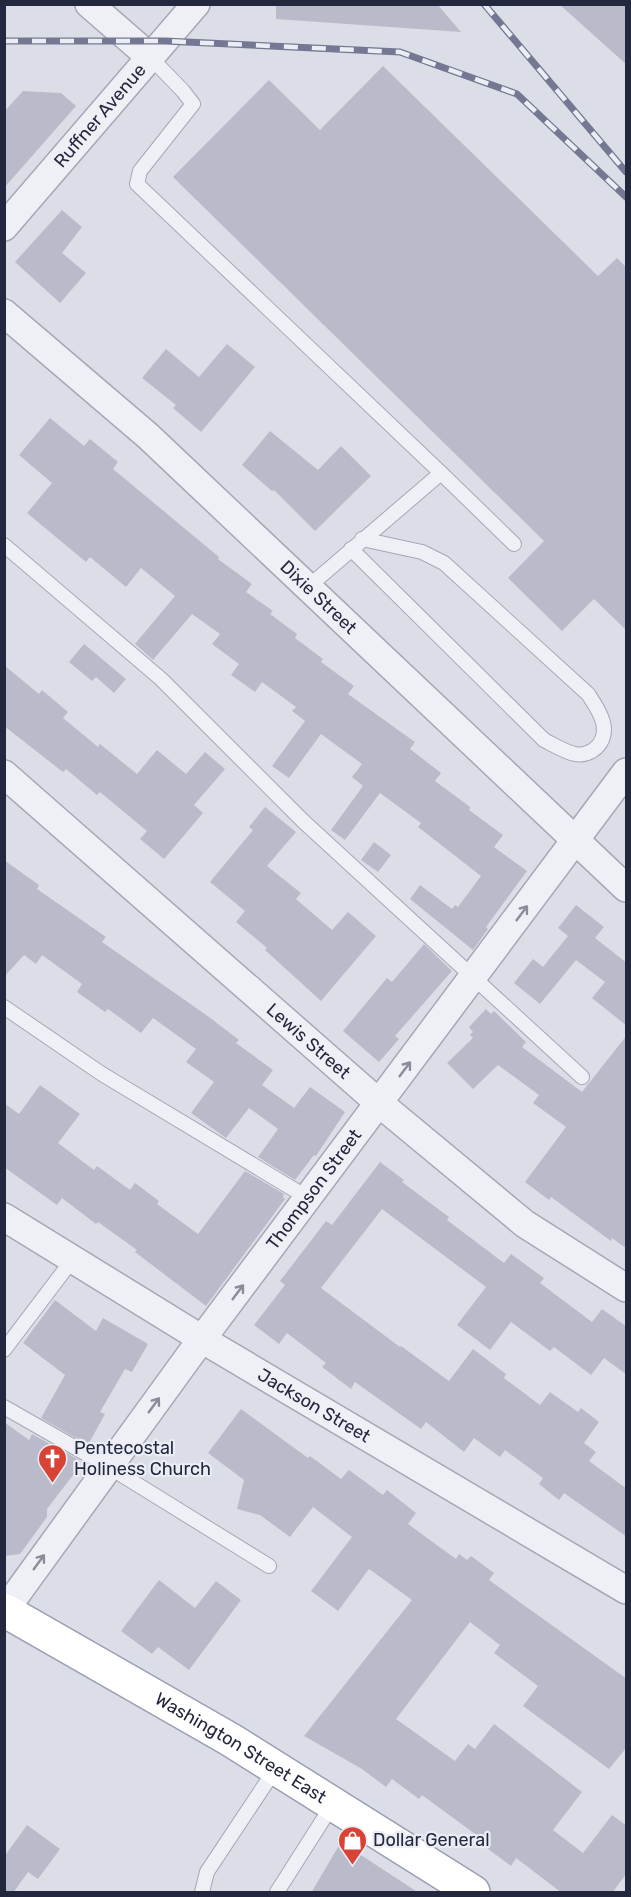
<svg xmlns="http://www.w3.org/2000/svg" width="631" height="1897" viewBox="0 0 631 1897" font-family="Rubik,sans-serif">
<style>
.building{fill:#b9bbcb}
.lines{fill:none;stroke-linecap:round;stroke-linejoin:round}
.lane-casing{stroke:#a5a7b5;stroke-width:16}
.street-casing{stroke:#a5a7b5;stroke-width:30}
.primary-casing{stroke:#9a9eb4;stroke-width:36}
.lane{stroke:#efeff6;stroke-width:14}
.street{stroke:#efeff6;stroke-width:27}
.primary{stroke:#fff;stroke-width:33}
.rail-casing{stroke:#747892;stroke-width:7}
.rail{stroke:#ebedf5;stroke-width:4.5;stroke-dasharray:14;stroke-linecap:butt}
.oneway{stroke:#8a8c9a}
.labels{text-anchor:middle;dominant-baseline:central;stroke-width:4.5;stroke-linejoin:round;paint-order:stroke}
.street-label{font-size:18px;fill:#24283f;stroke:#ebedf5}
.poi-label{font-size:18px;fill:#24283f;stroke:#ebedf5;text-anchor:start}
</style>
<rect width="100%" height="100%" fill="#dcdee7"/>
<path class="building" d="M276 4H437L461 32 276 19Z
M559 4H627V65Z
M383 66 598 276 617 258 627 268V631L594 599 562 631 508 578 544 541 173 177 269 80 320 130Z
M23 91 61 93 76 106 4 188V112Z
M62 210 82 227 62 253 86 273 60 303 15 262Z
M227 344 255 367 201 432 173 408 176 405 142 378 166 349 199 377Z
M50 418 84 446 90 439 118 462 113 469 219 557 218 559 252 584 246 592 273 611 270 614 297 634 295 638 323 659 321 662 354 686 348 694 415 742 410 749 441 773 435 781 470 807 469 810 503 835 494 847 527 871 486 927 488 929 473 950 410 899 420 885 452 909 455 905 458 907 481 876 418 827 421 823 380 793 345 840 331 830 363 786 352 777 362 764 321 734 289 778 272 766 305 721 292 711 296 707 262 682 255 692 231 675 239 664 212 644 220 634 192 614 153 660 135 644 175 596 141 568 126 587 90 557 86 562 27 513 52 483 19 455Z
M270 431 318 470 341 446 371 476 315 531 274 490 272 491 242 465Z
M84 644 126 679 114 693 96 677 92 681 69 662Z
M4 665 39 694 42 690 68 712 63 718 98 747 100 744 137 774 157 750 186 774 205 752 225 769 194 805 203 813 164 859 140 839 147 831 100 792 97 795 66 769 63 772 4 726Z
M265 807 296 832 267 866 301 893 296 899 332 930 348 912 376 936 321 1001 265 950 267 948 236 922 245 911 210 882 253 830 249 827Z
M374 842 391 855 378 872 361 860Z
M4 860 39 885 37 889 106 937 102 942 209 1017 239 1040 236 1043 273 1070 262 1085 294 1108 310 1087 345 1112 316 1156 314 1155 295 1180 258 1157 278 1129 249 1108 226 1138 191 1113 214 1082 186 1062 196 1049 153 1018 141 1033 108 1009 105 1012 77 992 82 984 42 955 36 964 24 955 4 977Z
M576 905 604 927 595 938 627 963V1026L592 998 605 982 576 960 540 1004 514 983 533 959 543 967 555 952 568 936 558 928Z
M424 944 452 971 395 1036 399 1039 379 1062 343 1031 387 978 392 982Z
M486 1009 491 1014 494 1011 526 1042 522 1047 582 1092 627 1035V1249L612 1238 611 1241 551 1197 549 1200 525 1182 566 1127 533 1103 539 1095 498 1065 473 1089 447 1063 473 1038 470 1035 473 1032 469 1027Z
M40 1085 80 1114 58 1143 94 1170 97 1166 130 1190 135 1183 159 1201 157 1204 198 1234 245 1171 284 1194 283 1197 285 1199 206 1306 135 1252 137 1250 98 1222 96 1224 62 1198 57 1205 4 1167V1103L19 1114Z
M380 1162 404 1180 402 1182 449 1217 447 1220 504 1263 511 1254 544 1278 540 1283 592 1322 602 1309 627 1327V1375L604 1358 591 1375 554 1347 550 1351 511 1322 490 1350 457 1325 486 1287 382 1209 321 1288 400 1347 401 1346 449 1381 473 1349 506 1374 504 1378 540 1405 550 1392 578 1412 581 1408 599 1422 584 1443 596 1452 589 1461 627 1489V1537L564 1493 559 1500 539 1484 543 1478 505 1450 500 1457 474 1438 464 1452 426 1422 421 1429 355 1382 351 1389 322 1367 326 1363 287 1333 279 1344 254 1325 285 1285 280 1281 326 1221 332 1225Z
M55 1300 96 1331 103 1318 148 1344 132 1372 125 1369 100 1412 105 1414 88 1445 41 1418 65 1375 23 1343Z
M241 1409 308 1458 310 1456 341 1479 349 1470 383 1495 387 1490 416 1513 408 1524 456 1559 459 1554 467 1560 471 1556 494 1573 489 1580 627 1679V1747L609 1769 523 1706 538 1686 494 1653 500 1645 470 1622 396 1719 455 1761 468 1744 475 1749 494 1724 582 1792 553 1830 583 1853 612 1815 627 1826V1873L612 1893H562L516 1858 511 1866 488 1849 490 1845 422 1795 419 1799 392 1779 386 1787 362 1769 304 1736 412 1600 369 1569 338 1611 311 1591 352 1537 313 1507 290 1537 260 1515 237 1509 244 1480 208 1453Z
M4 1422 29 1440 32 1434 79 1460 77 1464 80 1466 47 1509V1517L20 1554 4 1556Z
M159 1580 195 1608 216 1581 241 1600 189 1670 158 1647 152 1654 121 1631Z
M27 1825 60 1849 38 1879 28 1872 13 1893H4V1857Z
M341 1842 419 1893H311Z"/>
<g class="lines">
<defs>
<path id="lane" d="M150 57 183 91 193 104 140 171 137 184 441 473 308 587
M441 473 514 544
M4 545 161 679 303 821 582 1077
M351 549 544 740C554 745 565 752 575 754 583 756 592 752 597 747 613 730 598 709 588 694L444 563 422 552 362 539
M4 1007 102 1074 308 1198
M4 1350 73 1259
M4 1407 109 1467 269 1566
M202 1892 207 1872 276 1768
M277 1892 333 1804"/>
<g id="street">
<path d="M89 4 150 57"/>
<path id="s1" d="M4 227 196 4"/>
<path id="s2" d="M4 313 148 436 626 888"/>
<path id="s3" d="M4 774 379 1103 525 1224 626 1288"/>
<path id="s4" d="M4 1217 215 1347 626 1590"/>
<path id="s5" d="M5 1610 190 1355 626 772"/>
</g>
<g id="primary">
<path id="s6" d="M4 1610 231 1740 473 1892"/>
</g>
</defs>
<use href="#lane" class="lane-casing"/>
<use href="#street" class="street-casing"/>
<use href="#primary" class="primary-casing"/>
<use href="#lane" class="lane"/>
<use href="#street" class="street"/>
<use href="#primary" class="primary"/>
<defs>
<path id="rail" d="M484 4 626 172
M4 41H165L400 52 517 94 626 197"/>
</defs>
<use href="#rail" class="rail-casing"/>
<use href="#rail" class="rail"/>
</g>
<defs><path id="oneway-shaft" d="M-6 0H5M1.5-3L5.5 0L1.5 3" fill="none" stroke-width="1.6" stroke-linecap="round" stroke-linejoin="round" transform="scale(1.5)"/></defs>
<g class="oneway">
<use href="#oneway-shaft" transform="translate(522 913) rotate(-53)"/>
<use href="#oneway-shaft" transform="translate(405 1069) rotate(-53)"/>
<use href="#oneway-shaft" transform="translate(238 1292) rotate(-53)"/>
<use href="#oneway-shaft" transform="translate(154 1405) rotate(-54)"/>
<use href="#oneway-shaft" transform="translate(39 1562) rotate(-54)"/>
</g>
<defs>
<symbol id="church-pin" viewBox="-11 -11 22 30"><path d="M0 17L-7.5 6A9.5 9.5 0 1 1 7.5 6Z" fill="#d94335" stroke="#ebedf5"/><path d="M-1.2-6h2.4v3.5h3.3v2.4h-3.3V6h-2.4V-.1h-3.3v-2.4h3.3Z" fill="#fff"/></symbol>
<symbol id="shop-pin" viewBox="-11 -11 22 30"><path d="M0 17L-7.5 6A9.5 9.5 0 1 1 7.5 6Z" fill="#d94335" stroke="#ebedf5"/><path d="M-5-2.5h2.3a2.7 3.5 0 0 1 5.4 0H5L5.5 6h-11ZM-1.5-2.5h3a1.5 2.3 0 0 0-3 0Z" fill="#fff"/></symbol>
</defs>
<g fill-rule="evenodd">
<use href="#church-pin" x="36" y="1442" width="33" height="45"/>
<use href="#shop-pin" x="336" y="1824" width="33" height="45"/>
</g>
<g class="labels">
<g class="street-label">
<text stroke="none"><textPath href="#s1" startOffset="147">Ruffner Avenue</textPath></text>
<text stroke="none"><textPath href="#s2" startOffset="424">Dixie Street</textPath></text>
<text stroke="none"><textPath href="#s3" startOffset="405">Lewis Street</textPath></text>
<text stroke="none"><textPath href="#s5" startOffset="522">Thompson Street</textPath></text>
<text stroke="none"><textPath href="#s4" startOffset="363">Jackson Street</textPath></text>
<text stroke="none"><textPath href="#s6" startOffset="274">Washington Street East</textPath></text>
</g>
<g class="poi-label">
<text x="74" y="1448">Pentecostal<tspan x="74" dy="21">Holiness Church</tspan></text>
<text x="373" y="1840">Dollar General</text>
</g>
</g>
<rect width="631" height="1897" fill="none" stroke="#24283f" stroke-width="12"/>
</svg>
